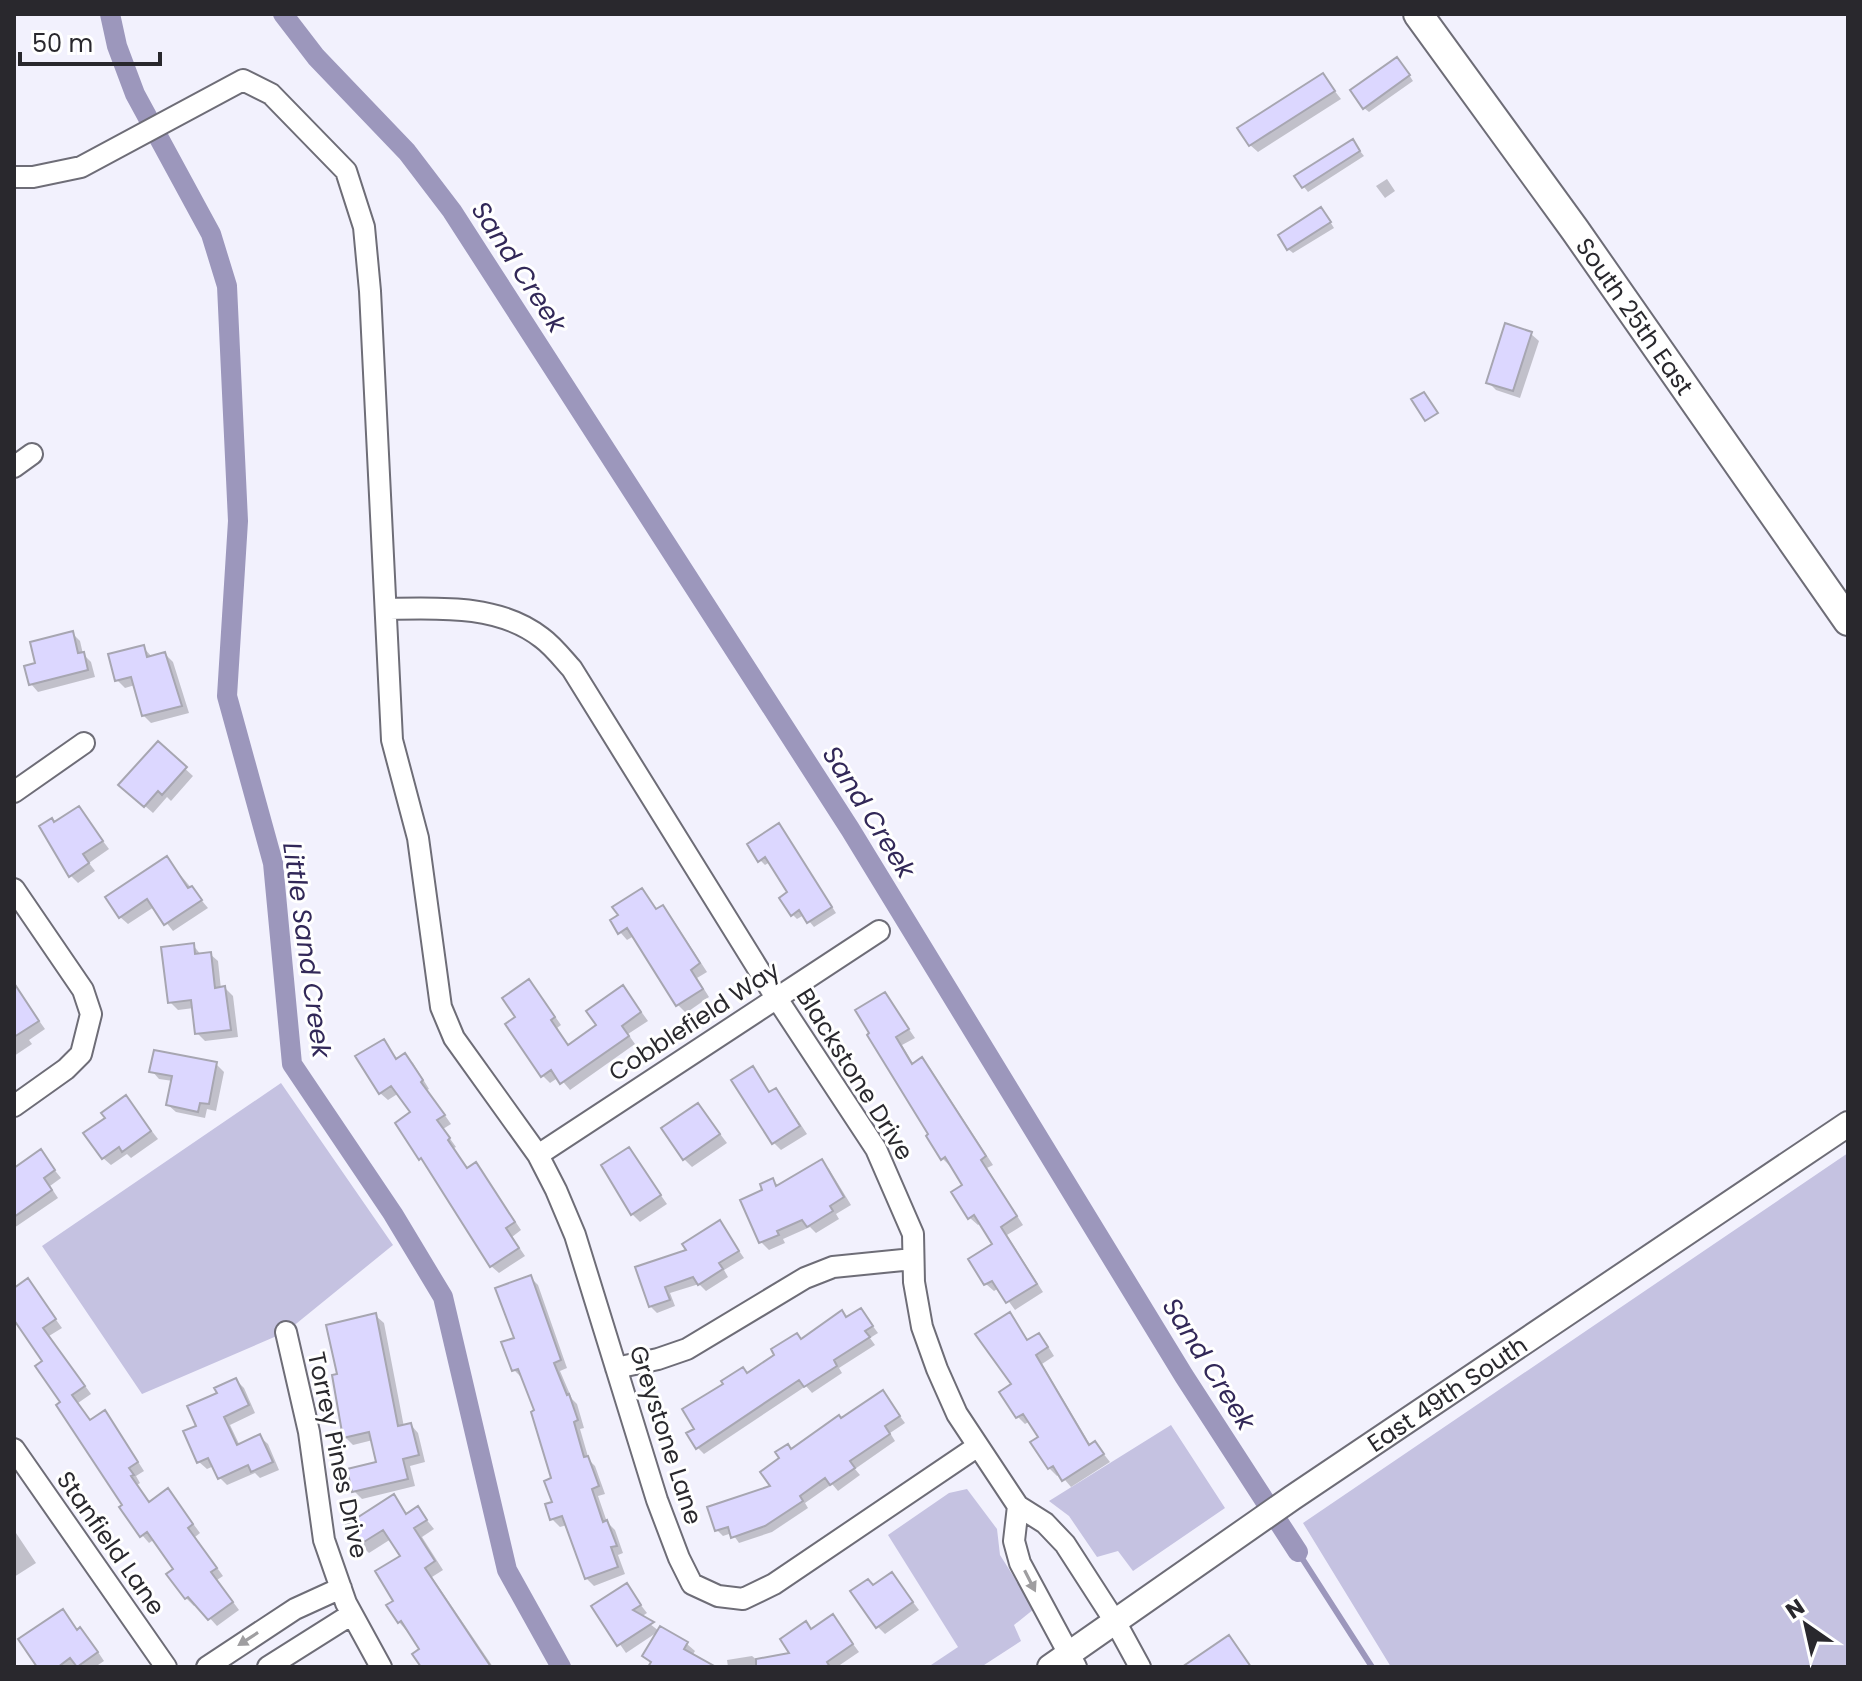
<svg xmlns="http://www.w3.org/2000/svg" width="1862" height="1681" viewBox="0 0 1862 1681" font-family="Poppins,sans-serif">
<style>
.green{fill:#c5c2e1}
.shadow{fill:#0003}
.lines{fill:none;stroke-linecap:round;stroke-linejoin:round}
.stream{stroke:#9c97bc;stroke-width:6}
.canal{stroke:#9c97bc;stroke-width:20}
.building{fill:#dcd7ff;stroke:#a7a6b1;stroke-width:2}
.minor-casing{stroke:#6e6d77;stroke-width:24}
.tertiary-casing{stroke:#6e6d77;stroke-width:28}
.secondary-casing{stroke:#6e6d77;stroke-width:32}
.minor{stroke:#fff;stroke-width:20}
.tertiary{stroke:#fff;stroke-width:24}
.secondary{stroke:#fff;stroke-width:28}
.oneway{fill:#9f9ea0}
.labels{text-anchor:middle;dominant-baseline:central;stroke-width:6;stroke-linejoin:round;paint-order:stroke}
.street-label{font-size:24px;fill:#29282d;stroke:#fff}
.water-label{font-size:26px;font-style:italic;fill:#322858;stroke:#fff}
</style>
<rect width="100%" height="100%" fill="#f2f1fd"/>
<path class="green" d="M281 1083 393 1245 286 1332 142 1394 42 1246Z
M1848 1153V1667H1391L1303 1523Z
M1171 1425 1225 1508 1133 1571 1118 1551 1097 1557 1069 1516 1049 1501Z
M967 1489 997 1529 1000 1555 1034 1609 1014 1625 1021 1641 981 1667H928L958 1647 888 1535 949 1493Z"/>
<path class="shadow" d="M1402 64 1413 81 1369 112 1364 108Z
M1323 76 1341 99 1258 152 1250 145Z
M1353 142 1364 156 1308 192 1304 187Z
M1387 179 1395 191 1385 198 1376 186Z
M1326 215 1334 228 1293 253 1288 249Z
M1531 334 1539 341 1520 398 1496 390 1488 382Z
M72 633 80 641 83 654 91 662 95 677 38 692 31 684 38 664Z
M143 647 152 657 165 654 173 662 189 713 151 723 143 715 135 685 125 688 117 680Z
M158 744 193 776 171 801 167 797 153 813 129 792Z
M78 808 109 849 89 863 95 871 78 883 70 875 55 824Z
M783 831 836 913 814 927 804 915 797 919 792 914 790 893 770 862 765 865 760 860Z
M167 859 208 908 173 931 154 907 128 924 120 917Z
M642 890 658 911 663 907 670 915 707 972 697 978 709 997 686 1013 678 1005 634 936 627 940 620 932Z
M193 945 201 955 210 954 218 961 221 989 225 988 233 996 238 1037 205 1041 197 1033 194 1008 178 1010 170 1002Z
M16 988 45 1029 29 1040 32 1044 14 1056Z
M536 989 561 1025 557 1028 569 1046 598 1025 630 996 648 1021 628 1034 635 1044 570 1090 559 1077 550 1083 542 1075 518 1017Z
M885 994 915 1038 902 1045 914 1065 922 1060 930 1068 993 1165 987 1168 1023 1225 1007 1235 1043 1292 1015 1310 999 1288 994 1291 986 1284 995 1245 981 1223 978 1225 970 1218 965 1185 952 1165 950 1166 942 1158 931 1135 869 1035Z
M383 1041 398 1060 405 1056 413 1063 429 1089 427 1090 451 1124 443 1129 456 1147 454 1148 468 1170 476 1165 483 1173 521 1230 512 1237 525 1256 499 1273 491 1266 398 1124 413 1113 399 1093 388 1100 380 1093Z
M216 1064 224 1072 216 1111 207 1109 205 1118 176 1112 168 1105 173 1081 159 1079 152 1071Z
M752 1069 771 1093 776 1090 783 1098 807 1134 781 1150 774 1143Z
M126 1098 158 1139 131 1158 127 1154 111 1165 103 1158 107 1118Z
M698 1105 727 1143 692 1167 684 1159Z
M629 1150 667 1204 640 1222 632 1214Z
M40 1152 61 1178 50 1186 58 1198 14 1228V1168Z
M821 1161 829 1169 851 1205 836 1214 839 1219 816 1233 810 1227 783 1239 785 1243 769 1250 761 1242 765 1191 772 1180 779 1186Z
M720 1223 744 1258 724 1270 728 1277 706 1291 699 1284 670 1293 675 1306 657 1313 650 1306 689 1251Z
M530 1277 538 1285 567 1368 560 1371 572 1399 577 1404 584 1428 580 1429 589 1460 595 1466 605 1494 598 1496 607 1522 615 1530 623 1553 618 1555 625 1574 594 1586 586 1578 567 1525 560 1527 552 1519 553 1480 537 1412 522 1378 514 1370 516 1339Z
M28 1281 62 1328 49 1336 91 1394 78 1403 91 1422 104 1413 112 1421 144 1471 136 1476 140 1483 137 1485 150 1503 175 1499 200 1533 195 1537 223 1576 217 1580 239 1610 217 1626 197 1604 194 1606 186 1598 176 1569 155 1539 149 1543 142 1535 63 1403 45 1362 18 1322 14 1324V1290Z
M861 1310 878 1333 870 1338 875 1345 839 1368 842 1373 812 1393 806 1386 704 1454 697 1447 748 1375 802 1341Z
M1009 1315 1029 1341 1038 1335 1046 1343 1054 1356 1042 1364 1091 1446 1095 1443 1110 1462 1071 1487 1060 1474 1057 1476 1049 1468 1041 1438 1030 1421 1025 1424 1018 1417Z
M376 1316 384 1323 404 1427 411 1425 418 1433 425 1462 410 1466 415 1486 362 1499 354 1491 379 1463 373 1440 353 1445 345 1437 339 1375Z
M236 1380 244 1388 255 1413 230 1425 240 1446 260 1437 268 1444 279 1470 260 1478 255 1473 227 1485 219 1477 214 1466 207 1469 199 1462 198 1427 219 1394Z
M883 1393 905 1423 890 1433 895 1441 855 1469 860 1475 838 1491 832 1484 805 1503 808 1508 772 1532 739 1543 732 1533 723 1536 717 1530 773 1487 792 1450Z
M394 1497 408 1515 418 1509 434 1529 422 1537 443 1570 432 1577 493 1667H423L422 1649 399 1622 396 1601 402 1556 391 1539 369 1553 360 1544Z
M14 1530 36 1563 14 1577Z
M892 1574 919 1610 885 1634 877 1626 873 1587Z
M626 1586 647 1613 641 1617 659 1631 687 1644 695 1651 692 1656 709 1667H651L652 1664 644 1656 659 1631 626 1653 594 1607Z
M62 1611 78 1631 80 1630 88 1637 104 1661 95 1667H40Z
M833 1617 859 1652 837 1667H801L806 1624 813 1630Z
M752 1656 757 1660 781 1667H728L727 1660Z"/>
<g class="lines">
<path class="stream" d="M1298 1552 1372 1667"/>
<path class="canal" d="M110 14 117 46 135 94 211 234 227 286 238 521 227 696 273 863 292 1064 393 1214 443 1297 507 1570 561 1667
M283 14 316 57 407 152 452 211 850 829 1184 1376 1298 1552"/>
</g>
<path class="building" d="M1397 57 1410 75 1363 109 1350 90Z
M1323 73 1335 91 1249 146 1237 128Z
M1353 139 1360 151 1302 188 1294 176Z
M1321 207 1331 222 1287 250 1278 235Z
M1505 323 1532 332 1513 391 1486 383Z
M1424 392 1438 413 1425 421 1411 399Z
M73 631 78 653 84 652 88 670 29 685 24 666 35 663 30 642Z
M144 645 147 657 165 652 182 706 142 716 131 677 115 681 108 654Z
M158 741 187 767 162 795 158 791 144 807 118 785Z
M79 806 103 841 83 854 89 863 69 877 39 826 52 818 54 822Z
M779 823 832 907 807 923 799 910 791 916 779 898 787 892 765 857 758 862 747 844Z
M167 856 188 888 192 886 202 900 164 925 147 899 119 918 105 897Z
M642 888 656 909 663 905 700 963 691 970 703 989 676 1006 627 928 618 934 610 920 618 915 612 907Z
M194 943 195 954 211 952 215 988 225 986 231 1030 195 1034 191 1000 168 1003 161 947Z
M529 979 555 1017 551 1020 568 1045 596 1025 586 1011 623 985 641 1012 622 1026 629 1036 560 1084 551 1070 541 1077 505 1024 515 1017 502 998Z
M14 983 39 1021 14 1037Z
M885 992 909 1029 896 1037 912 1064 922 1057 986 1156 981 1160 1017 1216 1001 1227 1037 1284 1006 1303 992 1281 984 1285 968 1259 992 1244 974 1215 968 1219 951 1192 962 1185 945 1157 941 1160 926 1136 928 1134 867 1035 869 1033 855 1010Z
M384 1039 396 1059 405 1053 423 1080 421 1082 445 1115 437 1120 450 1138 448 1140 467 1168 476 1162 515 1222 506 1228 519 1248 490 1267 421 1158 419 1160 395 1123 410 1112 391 1086 379 1094 355 1056Z
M154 1050 217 1062 209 1104 200 1103 198 1112 166 1105 172 1076 149 1072Z
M753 1066 769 1092 776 1088 800 1126 772 1144 731 1080Z
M126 1095 151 1131 122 1152 119 1147 102 1159 83 1133 105 1118 101 1113Z
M698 1103 720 1134 683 1160 661 1128Z
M629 1147 661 1195 631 1215 601 1165Z
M41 1149 55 1170 44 1178 52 1190 14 1217V1168Z
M822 1159 844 1197 830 1206 833 1211 807 1227 802 1220 777 1231 779 1235 759 1243 740 1200 762 1190 760 1184 773 1178 776 1186Z
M720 1220 739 1251 719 1263 723 1269 698 1285 693 1277 665 1287 670 1300 649 1307 635 1267 686 1250 682 1244Z
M531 1275 561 1360 554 1363 567 1395 569 1394 578 1420 574 1422 584 1457 588 1456 599 1486 592 1489 603 1522 607 1520 617 1546 611 1547 618 1567 585 1579 562 1516 550 1520 545 1504 552 1502 544 1481 551 1478 531 1412 534 1410 518 1369 512 1371 501 1342 514 1338 495 1288Z
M28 1278 56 1319 43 1328 85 1386 72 1395 90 1420 105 1410 138 1462 129 1468 134 1475 131 1476 149 1502 168 1488 193 1524 188 1528 217 1568 211 1572 233 1602 208 1620 188 1597 185 1599 166 1574 173 1569 147 1532 140 1537 119 1507 122 1505 56 1405 60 1402 35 1366 42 1361 14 1320V1288Z
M861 1308 873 1326 865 1331 870 1337 834 1360 837 1366 804 1387 799 1380 696 1449 686 1433 694 1429 682 1409 723 1384 721 1381 743 1367 747 1373 774 1355 771 1349 797 1333 801 1339 842 1310 846 1317Z
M1010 1312 1027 1340 1039 1333 1048 1347 1036 1355 1089 1445 1095 1441 1104 1454 1062 1481 1053 1466 1048 1469 1030 1442 1038 1437 1023 1414 1016 1418 999 1392 1011 1384 975 1334Z
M376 1313 398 1426 411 1423 419 1455 403 1459 408 1479 352 1492 347 1469 376 1462 369 1432 343 1438 332 1375 337 1374 326 1325Z
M236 1378 249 1405 224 1417 237 1445 260 1434 273 1462 251 1472 248 1465 218 1479 208 1458 197 1463 183 1431 196 1426 187 1406 217 1393 214 1388Z
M883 1390 900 1416 885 1426 890 1434 850 1461 855 1468 830 1485 825 1478 800 1496 803 1501 765 1526 731 1538 728 1527 715 1531 707 1507 770 1486 760 1472 779 1458 775 1452 788 1444 791 1449 839 1415 841 1418Z
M394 1494 406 1514 418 1506 427 1520 414 1528 435 1561 425 1568 491 1667H421L412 1654 419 1649 401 1621 398 1623 386 1605 393 1601 375 1571 400 1556 383 1530 359 1545 346 1525Z
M892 1572 913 1602 876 1628 850 1591 868 1579 873 1585Z
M627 1583 641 1605 633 1610 654 1622 617 1646 591 1606Z
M63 1609 77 1630 80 1627 98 1652 77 1667 70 1658 58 1667H37L18 1639Z
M833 1614 853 1644 827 1662 830 1667H756V1659L789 1653 780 1639 806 1621 811 1629Z
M660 1626 688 1642 684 1649 716 1667H648L651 1662 642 1656Z
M1229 1635 1251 1667H1182Z"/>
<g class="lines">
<defs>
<path id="minor" d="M14 177H33L81 167 243 80 271 94 346 171 364 227 370 291 392 740 418 838 441 1007 454 1038 538 1155 556 1190 575 1235 657 1500 679 1558 692 1584 718 1596 743 1599 774 1584 978 1446
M14 467 32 454
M386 609C438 608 499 604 542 638 553 646 563 659 572 669L770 988 876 1149 913 1234 914 1282 922 1327 937 1369 957 1414 1018 1506 1045 1523 1065 1544 1116 1623 1140 1667
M14 792 84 743
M14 889 83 990 91 1014 81 1054 66 1069 14 1106
M538 1155 879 931
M286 1332 309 1432 324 1540 346 1603 381 1667
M616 1368 658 1359 687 1349 805 1278 833 1267 913 1259
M14 1449 166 1667
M1018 1506 1014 1541 1020 1563 1076 1667
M207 1667 295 1609 341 1588
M268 1667 352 1614"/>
<g id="tertiary">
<path id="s1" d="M1050 1667 1292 1498 1848 1124"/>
</g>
<g id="secondary">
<path id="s2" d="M1418 14 1575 230 1848 621"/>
</g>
</defs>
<use href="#minor" class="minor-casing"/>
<use href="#tertiary" class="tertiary-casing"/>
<use href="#secondary" class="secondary-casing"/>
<use href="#minor" class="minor"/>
<use href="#tertiary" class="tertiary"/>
<use href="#secondary" class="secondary"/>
</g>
<defs><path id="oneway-solid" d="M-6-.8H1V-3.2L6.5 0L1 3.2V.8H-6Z" transform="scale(2)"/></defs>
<g class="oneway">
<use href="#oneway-solid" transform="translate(1030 1581) rotate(63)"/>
<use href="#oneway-solid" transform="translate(248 1639) rotate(147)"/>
</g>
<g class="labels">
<g class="street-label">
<text stroke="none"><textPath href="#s2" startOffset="372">South 25th East</textPath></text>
<text transform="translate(694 1021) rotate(-33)">Cobblefield Way</text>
<text transform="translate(855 1074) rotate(58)">Blackstone Drive</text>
<text stroke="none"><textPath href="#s1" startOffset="482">East 49th South</textPath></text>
<text transform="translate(666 1435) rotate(72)">Greystone Lane</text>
<text transform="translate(338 1455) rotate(78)">Torrey Pines Drive</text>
<text transform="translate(111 1543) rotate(55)">Stanfield Lane</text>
</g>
<g class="water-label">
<text transform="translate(519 267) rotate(57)">Sand Creek</text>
<text transform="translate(869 812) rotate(58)">Sand Creek</text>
<text transform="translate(307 950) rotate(82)">Little Sand Creek</text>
<text transform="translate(1209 1364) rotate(58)">Sand Creek</text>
</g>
</g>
<rect width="1862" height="1681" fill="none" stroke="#29282d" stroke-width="32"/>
<g transform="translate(1806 1625) rotate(326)" stroke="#ffffff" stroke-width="6" paint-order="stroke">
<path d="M0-6L14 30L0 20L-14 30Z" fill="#29282d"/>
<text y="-12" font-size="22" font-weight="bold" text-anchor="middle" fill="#29282d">N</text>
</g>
<path d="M20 52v12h140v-12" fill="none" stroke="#29282d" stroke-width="4"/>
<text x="32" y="52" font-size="24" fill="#29282d" stroke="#ffffff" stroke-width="6" paint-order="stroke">50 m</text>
</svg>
